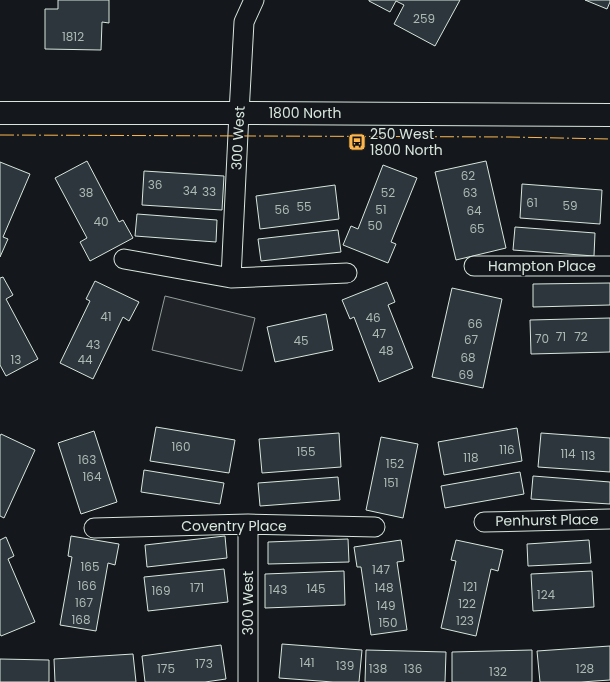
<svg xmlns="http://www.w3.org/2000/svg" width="610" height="682" viewBox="0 0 610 682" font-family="Poppins,sans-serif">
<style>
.green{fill:#202428;stroke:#939e99}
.building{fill:#2c363c;stroke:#d8e6dc}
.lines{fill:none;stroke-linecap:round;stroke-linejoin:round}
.street-casing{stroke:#d8e6dc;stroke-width:21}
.secondary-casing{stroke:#d8e6dc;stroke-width:24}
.street{stroke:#14181c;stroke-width:19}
.secondary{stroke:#14181c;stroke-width:22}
.power{stroke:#ffb74d;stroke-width:1;stroke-dasharray:14 3 2 3;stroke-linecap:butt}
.labels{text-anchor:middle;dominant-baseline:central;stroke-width:3;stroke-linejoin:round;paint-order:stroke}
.number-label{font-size:12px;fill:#adbab4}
.street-label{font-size:14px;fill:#d8e6dc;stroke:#14181c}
.poi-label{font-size:14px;fill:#d8e6dc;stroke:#14181c;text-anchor:start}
</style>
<rect width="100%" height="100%" fill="#14181c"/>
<path class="green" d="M165 296 255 318 242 371 152 350Z"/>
<path class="building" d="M58 0H109V23L102 22 101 50 45 49V9H58Z
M369 0H460L435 46 394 24 404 5 396 1 390 12 369 1Z
M585 0H610V2L607 9Z
M87 161 119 222 123 220 133 238 90 261 80 242 87 238 55 178Z
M486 161 506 248 456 260 435 172Z
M0 162 30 174 3 237 8 239 0 257Z
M383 165 417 178 391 242 396 244 388 263 343 245 351 226 358 229Z
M144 171 224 176 222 210 142 205Z
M522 184 602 190 600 224 520 218Z
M335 185 339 219 260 229 256 196Z
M137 214 217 220 216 242 135 236Z
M515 227 595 233 594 256 513 250Z
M338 230 341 252 261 261 258 239Z
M3 277 13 295 6 299 38 359 6 376 0 365V278Z
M95 281 139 302 129 321 123 317 93 379 60 363 90 301 86 299Z
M387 282 395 302 388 305 413 368 379 382 354 317 350 319 342 300Z
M610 283V305L533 307V284Z
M452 288 502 299 483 388 432 377Z
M326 314 333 350 275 362 267 327Z
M610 318V352L531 354 530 320Z
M156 427 235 440 229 473 150 461Z
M517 428 522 461 444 475 438 442Z
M94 431 117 502 81 514 58 443Z
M339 433 341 467 262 473 259 439Z
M541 433 610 438V472L538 467Z
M1 434 35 450 4 518 0 516V436Z
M381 437 418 444 403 518 366 510Z
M144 470 224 483 220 504 141 492Z
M520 472 524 494 445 508 441 486Z
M533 476 610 482V504L531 499Z
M338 477 340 500 260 506 258 483Z
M71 536 119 544 115 565 108 563 96 631 60 625 72 557 68 556Z
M225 536 227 558 147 567 145 545Z
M6 537 14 556 8 559 35 622 1 636 0 634V540Z
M348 539 349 562 268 564V542Z
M401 540 404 561 397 562 407 630 371 635 361 567H357L354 547Z
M456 540 503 550 498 571 491 569 476 636 441 628 456 561 451 560Z
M589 540 591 563 528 566 527 544Z
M224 569 228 602 148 611 144 577Z
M344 571 345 605 265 608V574Z
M592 571 594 607 533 611 531 574Z
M282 644 362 650 359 682H333L279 678Z
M221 645 226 679 205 682H145L142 656Z
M610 646V680L581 682H540L537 651Z
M366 650 446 652 445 682H365Z
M532 650V682H452V652Z
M133 654 136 682H55L54 659Z
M0 659 49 660V682H0Z"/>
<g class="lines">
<defs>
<path id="street" d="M124 259 231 278 347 273
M474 266H610
M231 278 239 113 244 22 254 0
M484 522 610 519
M94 528 248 524 375 527
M248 682V524"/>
<path id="secondary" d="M0 113H239L610 115"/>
</defs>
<use href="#street" class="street-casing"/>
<use href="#secondary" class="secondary-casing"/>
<use href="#street" class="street"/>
<use href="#secondary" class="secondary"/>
<path class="power" d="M0 135 510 137 610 139"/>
</g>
<defs>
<symbol id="bus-square" viewBox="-11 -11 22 22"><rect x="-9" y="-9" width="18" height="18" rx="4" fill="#ffb74d" stroke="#14181c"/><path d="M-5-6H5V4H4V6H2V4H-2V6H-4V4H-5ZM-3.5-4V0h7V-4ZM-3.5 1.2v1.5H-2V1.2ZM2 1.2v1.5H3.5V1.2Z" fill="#111"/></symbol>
</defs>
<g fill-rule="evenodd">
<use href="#bus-square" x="347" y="132" width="20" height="20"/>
</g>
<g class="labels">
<g class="number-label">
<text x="424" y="18">259</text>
<text x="73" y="36">1812</text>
<text x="468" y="175">62</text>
<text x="155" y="184">36</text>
<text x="190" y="190">34</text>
<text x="209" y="191">33</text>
<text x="86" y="192">38</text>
<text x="388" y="192">52</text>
<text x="470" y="192">63</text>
<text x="532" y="202">61</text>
<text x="570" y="205">59</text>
<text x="304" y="206">55</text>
<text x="282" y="209">56</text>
<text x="381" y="209">51</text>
<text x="474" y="210">64</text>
<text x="101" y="221">40</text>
<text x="375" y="225">50</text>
<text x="477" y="228">65</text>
<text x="106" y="316">41</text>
<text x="373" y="317">46</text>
<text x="475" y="323">66</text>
<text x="379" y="333">47</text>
<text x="561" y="336">71</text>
<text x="581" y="336">72</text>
<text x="542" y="338">70</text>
<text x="471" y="339">67</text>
<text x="301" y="340">45</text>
<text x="93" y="344">43</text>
<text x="386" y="350">48</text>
<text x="468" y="357">68</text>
<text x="16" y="359">13</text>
<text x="85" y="359">44</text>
<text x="466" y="374">69</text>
<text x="181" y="446">160</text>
<text x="507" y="449">116</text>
<text x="306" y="451">155</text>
<text x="568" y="453">114</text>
<text x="588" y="455">113</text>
<text x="471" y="457">118</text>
<text x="87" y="459">163</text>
<text x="395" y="463">152</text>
<text x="92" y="476">164</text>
<text x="391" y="482">151</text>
<text x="90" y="566">165</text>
<text x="381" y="569">147</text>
<text x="87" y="585">166</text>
<text x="470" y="586">121</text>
<text x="197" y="587">171</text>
<text x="384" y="587">148</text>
<text x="316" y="588">145</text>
<text x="278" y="589">143</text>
<text x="161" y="590">169</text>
<text x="546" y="594">124</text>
<text x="84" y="602">167</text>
<text x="467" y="603">122</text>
<text x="386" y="605">149</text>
<text x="81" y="619">168</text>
<text x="465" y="620">123</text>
<text x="388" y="622">150</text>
<text x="307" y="662">141</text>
<text x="204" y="663">173</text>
<text x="345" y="665">139</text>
<text x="166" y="668">175</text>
<text x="378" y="668">138</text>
<text x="413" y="668">136</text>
<text x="585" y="668">128</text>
<text x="498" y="671">132</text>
</g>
<g class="street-label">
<text x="305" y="113">1800 North</text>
<text transform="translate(238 138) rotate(-87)">300 West</text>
<text x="542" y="266">Hampton Place</text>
<text transform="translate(547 520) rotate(-1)">Penhurst Place</text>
<text x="234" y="526">Coventry Place</text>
<text transform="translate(248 603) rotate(-90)">300 West</text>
</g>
<g class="poi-label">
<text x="370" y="134">250 West<tspan x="370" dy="16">1800 North</tspan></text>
</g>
</g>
</svg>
